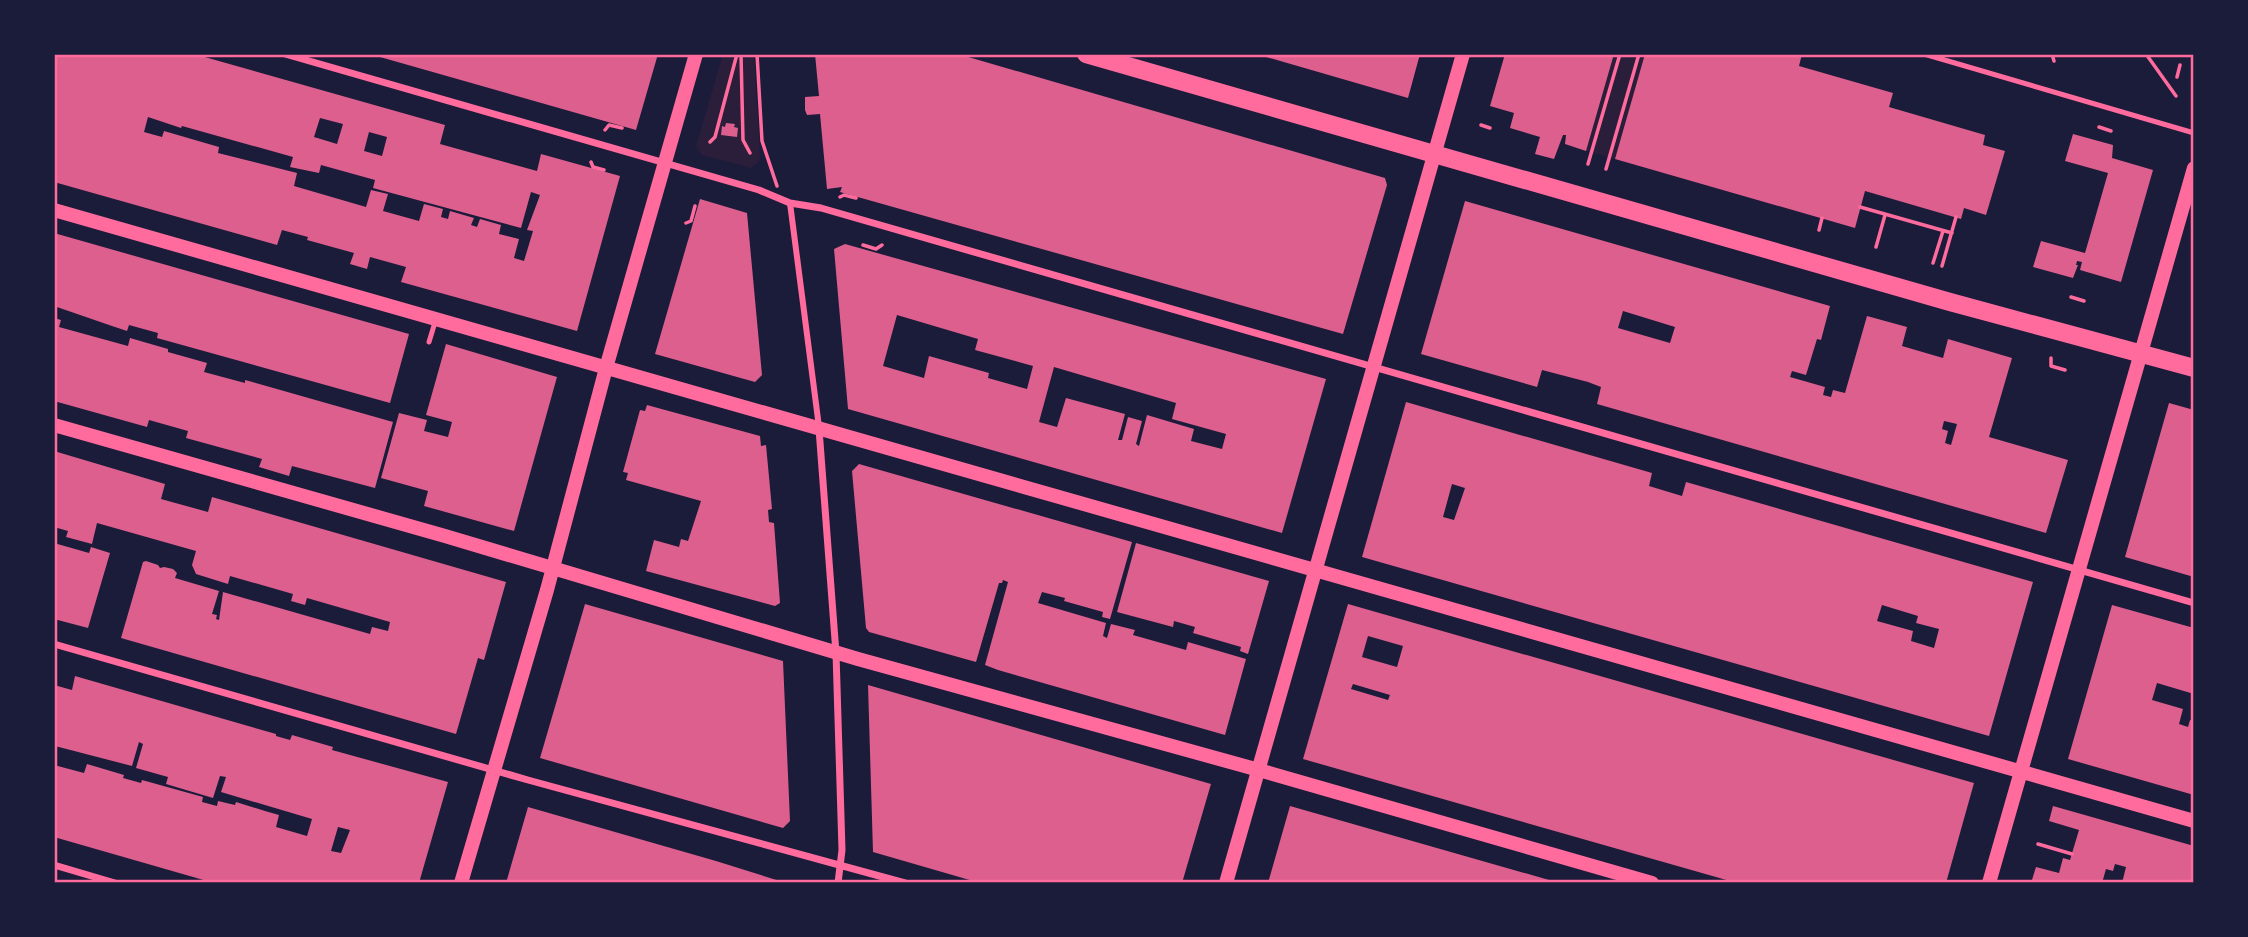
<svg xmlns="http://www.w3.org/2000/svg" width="2248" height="937" viewBox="0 0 2248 937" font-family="'Source Serif 4',serif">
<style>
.green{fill:#2a1e3b}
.building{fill:#dd5f8e;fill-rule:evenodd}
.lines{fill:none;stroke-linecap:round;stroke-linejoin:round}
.path{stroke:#ff6b9d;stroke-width:3.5}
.service{stroke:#ff6b9d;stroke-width:5}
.pedestrian{stroke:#ff6b9d;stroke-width:6}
.minor{stroke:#ff6b9d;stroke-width:7}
.secondary{stroke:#ff6b9d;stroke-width:14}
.primary{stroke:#ff6b9d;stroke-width:18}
.neatline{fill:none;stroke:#ff6b9d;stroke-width:2.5}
</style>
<rect width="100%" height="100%" fill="#1b1b3a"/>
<path class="green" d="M723 54H754L760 156 759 162 751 168 702 155 696 146Z
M1614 54H1645L1615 159 1586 151Z"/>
<path class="building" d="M54 54H194L445 125 440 144 537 171 541 154 620 176 577 331 401 282 406 267 370 257 367 269 350 264 354 253 307 240 308 237 282 230 277 245 54 182ZM148 117 181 128 182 126 293 157 290 167 319 173 321 165 375 180 373 188 521 228 531 192 540 195 527 230 533 231 524 261 514 258 519 239 499 234 501 225 480 219 477 227 471 225 474 218 450 211 448 219 441 217 443 209 424 204 419 221 383 211 388 194 371 190 366 207 294 186 297 173 218 153 219 147 164 131 162 137 144 132ZM320 118 343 124 337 144 314 137ZM369 132 387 137 382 156 364 151Z
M381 54H658L636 130 380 57Z
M815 54H958L1385 178 1387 185 1343 334 840 192 842 187 827 189 820 114 807 115 805 110V97L819 96Z
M1256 54H1420L1408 98Z
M1505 54H1614L1586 151 1565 144 1566 135H1563L1554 159 1535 154 1540 137 1510 128 1514 113 1490 106Z
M1645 54H1802L1799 66 1893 93 1889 107 1985 135 1983 145 2005 151 1986 215 1964 208 1961 219 1865 191 1855 228 1615 159Z
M726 123 735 124 734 127 738 128 737 137 721 135 722 126 725 127Z
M2073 134 2113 145 2112 158 2153 170 2121 282 2080 270 2082 262 2077 261 2076 265H2078L2073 278 2033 267 2041 241 2085 253 2108 173 2065 161Z
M700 199 747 213 762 375 755 382 655 354Z
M1465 201 1830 306 1821 340 1817 339 1806 375 1792 371 1790 377 1825 387 1823 395 1831 397 1833 390 1845 393 1867 316 1907 327 1902 346 1943 358 1948 339 2012 358 1989 437 2068 460 2046 533 1597 404 1601 387 1588 382 1542 370 1537 387 1421 354ZM1623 311 1675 327 1670 343 1618 328ZM1944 421 1957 424 1951 445 1945 443 1948 431 1942 429Z
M54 233 409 334 390 403 157 338 158 333 129 325 127 331 112 326 54 306Z
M845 244 1326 379 1282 533 848 409 834 249ZM897 315 978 339 975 350 1033 366 1027 389 988 378 989 373 929 356 924 378 883 366ZM1054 367 1176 403 1172 419 1226 434 1222 449 1191 441 1194 429 1147 415 1139 446 1136 444 1142 421 1128 417 1122 440H1118L1125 414 1066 398 1057 427 1039 422Z
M54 318 61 320 59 327 128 346 130 338 168 349V352L207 363 204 372 245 383V380L393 422 375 488 292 466 289 476 259 467 262 459 186 438 188 431 149 420 147 427 54 401Z
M446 344 557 377 514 531 424 506 428 491 381 478 399 413 427 420 424 431 448 437 452 422 426 415Z
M1406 402 1652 473 1649 486 1682 496 1686 482 2033 582 1989 736 1362 557ZM1452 484 1465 488 1454 520 1443 517ZM1882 605 1918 616 1916 623 1939 629 1934 648 1911 641 1913 631 1877 621Z
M2169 403 2194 410V577L2125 557Z
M647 405 760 436 761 446 766 445 772 509 768 510 769 522 774 523 780 603 775 606 646 571 654 540 679 547 681 539 688 541 701 501 626 480 628 473 623 472 640 410 645 411Z
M54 451 165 484 161 499 208 512 212 497 506 582 484 660 478 658 456 734 121 638 143 562 146 561 158 565 160 568 164 567 173 569 177 573 175 578 219 591 212 614 217 615 216 619 219 620 223 592 370 634 372 627 388 631 390 622 307 598 305 605 291 601 293 594 230 576 228 584 196 574 192 565 196 551 97 523 92 544 66 537 68 531 54 527Z
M859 464 1132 542 1110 619 1102 617 1103 612 1064 601 1065 598 1042 592 1038 603 1106 623 1103 636 1107 638 1111 624 1135 630 1133 635 1186 650 1188 642 1246 659 1225 735 998 670 985 665 1008 582 1003 580 1002 583H999L976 662 869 632 866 628 852 471Z
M54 543 89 553 91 547 110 553 88 628 54 619Z
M1136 543 1269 581 1248 654 1240 651 1241 647 1193 633 1195 627 1174 621 1173 627 1117 612Z
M585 604 783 661 790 821 783 828 540 758Z
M1348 604 1974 783 1946 883H1737L1303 759ZM1368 636 1403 646 1397 667 1362 657ZM1353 684 1390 695 1388 700 1351 689Z
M2112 605 2194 628V694L2157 683 2152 700 2183 709 2179 724 2188 727 2190 720 2194 721V795L2068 759Z
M75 676 276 734V736L290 740 292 735 333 747 332 750 448 782 419 883H214L54 837V765L84 773 87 764 124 775 123 778 141 783 142 780 203 797 202 802 217 806 218 801 235 805 236 802 265 811 279 815 276 827 307 836 312 819 221 792 226 777 220 776 213 798 166 784 168 777 136 768 143 744 139 742 132 766 55 746 57 739 54 738V685L72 690ZM338 827 350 830 341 853 331 851Z
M868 685 1211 784 1182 883H980L873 852Z
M1290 806 1556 882V883H1268Z
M2053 806 2194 846V883H2122L2126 867 2115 864 2113 871 2106 869 2102 883H2031L2036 867 2059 873 2063 858 2070 860 2079 830 2049 821Z
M528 807 716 861 786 883H506Z"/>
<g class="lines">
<path class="path" d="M741 54 743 140 750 153
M757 54 762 141 777 186
M2052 54 2054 61
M2146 54 2176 96
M2177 77 2180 65
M1481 125 1490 128
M2099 127 2111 131
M605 130 609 125 622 128
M710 142 715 137 737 54
M591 162 593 167 604 170
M1588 164 1620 54
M1606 169 1639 54
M840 197 844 195 856 198
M1860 207 1952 233
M686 223 691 221 695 206
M1819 230 1822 218
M863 245 876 249 882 245
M1876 247 1885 215
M1933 263 1943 231
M1942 266 1956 217
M2071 297 2084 301
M2051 358V366L2065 370
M2038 844 2072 854"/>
<path class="service" d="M1924 54 2194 133
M429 342 436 319"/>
<path class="pedestrian" d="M790 203 819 427"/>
<path class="minor" d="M285 54 759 190 790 203 821 208 2194 603
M819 429 836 653 842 850 838 883
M54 644 528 780 905 883
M54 865 115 883"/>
<path class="secondary" d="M54 210 2194 821
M54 425 445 536 858 659 1259 770 1652 883
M461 883 547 590 606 368 696 54
M1226 883 1463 54
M1989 883 2194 168"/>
<path class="primary" d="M1086 54 1950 302 2194 368"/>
</g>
<rect width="2248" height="937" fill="none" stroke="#1b1b3a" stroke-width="112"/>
<rect x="56" y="56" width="2136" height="825" class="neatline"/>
</svg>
